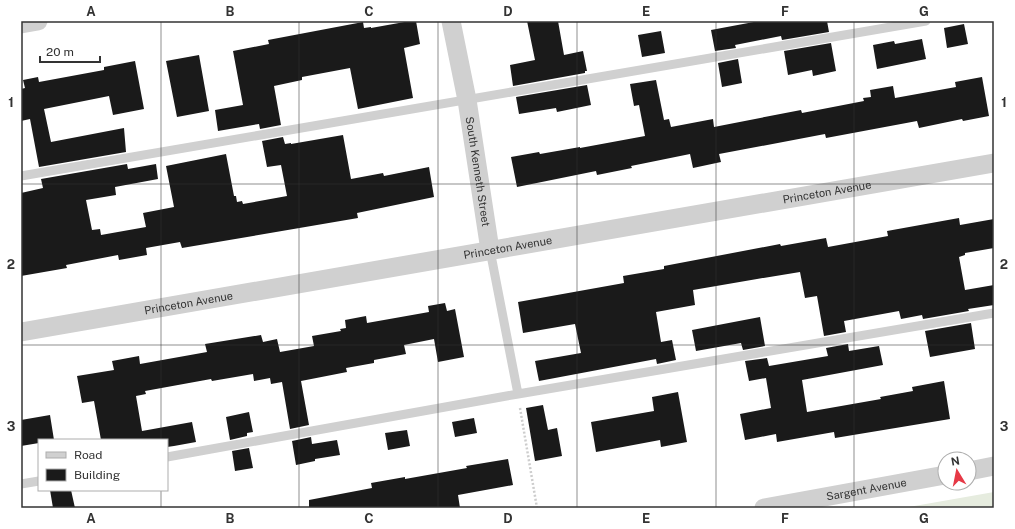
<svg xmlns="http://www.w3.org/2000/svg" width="1015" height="529" viewBox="0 0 1015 529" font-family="'Public Sans',sans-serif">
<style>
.green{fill:#e6ecdf}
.building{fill:#1a1a1a}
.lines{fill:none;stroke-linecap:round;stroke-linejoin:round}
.path{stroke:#cdcdcd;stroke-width:2.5;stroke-dasharray:2 2;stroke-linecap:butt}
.service{stroke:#d0d0d0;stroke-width:9}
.minor{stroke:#d0d0d0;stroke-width:19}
.grid{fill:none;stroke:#333;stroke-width:1;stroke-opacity:0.55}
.labels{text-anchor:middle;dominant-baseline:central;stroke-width:4;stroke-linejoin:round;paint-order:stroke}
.street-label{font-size:11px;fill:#333;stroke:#fff}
.neatline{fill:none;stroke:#333;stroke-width:1.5}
.grid-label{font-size:13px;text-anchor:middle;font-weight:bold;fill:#333}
</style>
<rect width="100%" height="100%" fill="#fff"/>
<path class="green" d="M994 492V508H903Z"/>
<path class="building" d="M410 21H416L420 44 404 48 413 98 358 109 350 68 302 77V80L274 86 281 125 260 129 259 124 218 131 215 110 243 105 233 51 269 44 268 40 363 22 364 28 371 27V28Z
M527 21H558L564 55 583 51 587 71H585V73L513 86 510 65 535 60Z
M759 21H827L829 32 782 40 781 36 735 45 736 48 715 51 711 30Z
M964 24 968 44 947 48 944 28Z
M661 31 665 53 642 57 638 35Z
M922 39 926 59 877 69 873 45 894 41 895 44Z
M831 43 836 71 813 76 812 70 788 75 784 51Z
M199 55 209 111 177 117 166 61Z
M738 59 742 83 722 87 718 63Z
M135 61 144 109 113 115 109 96 44 109 51 142 124 128 126 152 39 167 30 119 21 121V89L25 88 23 80 38 77 39 82 104 70V67Z
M982 77 989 116 963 121 962 119 919 128 917 121 826 138 825 134 719 154 721 162 693 168 690 154 631 166 632 168 597 175 596 171 517 187 511 157 539 152 540 154 580 147V148L645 136 639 105 634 106 630 84 656 80 664 120 669 119 671 127 713 119 714 127 801 110 802 113 864 101 863 98 871 97 870 90 893 86 895 98 956 87 955 82Z
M587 85 591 105 557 112 556 108 519 114 516 97Z
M343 135 351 179 383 173 384 176 429 167 434 197 357 213 358 218 182 248 180 242 146 248 147 255 119 260 118 255 66 265 67 268 21 276V193L43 188 41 179 127 164 128 169 156 164 158 179 115 187 116 195 86 200 92 230 100 229 101 235 146 227 143 213 174 207 166 166 226 154 234 196H236L237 202 242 201 243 204 287 196 281 165 267 167 262 141 283 137 285 144 291 143V144Z
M959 218 960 225 994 219V248L965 253V255L959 257 965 290 994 285V305L968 309 969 311 923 319 922 315 901 319 899 311 844 321 846 332 824 336 817 296 805 298 800 272 757 279 693 290 695 305 656 312 661 342 672 340 676 360 657 364 656 359 539 381 535 361 581 353 575 324 523 333 518 302 624 283 623 276 664 269V266L780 244 781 246 826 238 828 247 888 236 887 231Z
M445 303 447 311 455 309 464 357 438 362 434 339 404 345 406 354 374 360V363L346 368 347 372 301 381 309 425 290 429 282 382 271 384 270 378 254 381 253 374 212 381 211 379 145 391 146 394 136 396 142 431 192 422 196 442 174 446 167 447V440H101L94 401 82 403 77 376 114 370 112 361 139 356 140 364 207 352 205 344 261 335 263 342 277 339 280 352 314 346 312 336 341 331 340 329 346 328 345 320 366 316 367 323 429 312 428 306Z
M760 317 765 346 743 350 741 343 696 351 692 330Z
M971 323 975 349 930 357 925 331Z
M848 344 849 351 879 346 883 365 802 380 807 412 881 399 880 397 913 391 912 387 944 381 950 419 835 438 834 432 777 442 776 434 745 440 740 414 771 408 766 378 749 381 745 361 767 358 769 366 828 356 826 348Z
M678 392 687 442 661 447 660 440 596 452 591 422 654 411 652 397Z
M543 405 548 430 557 428 562 456 535 461 526 408Z
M249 412 253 432 247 433V436L230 440 226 417Z
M50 415 54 440H39V443L21 446V420Z
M474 418 477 433 455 437 452 422Z
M407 430 410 446 388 450 385 433Z
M311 437 312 444 337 440 340 455 315 459V461L296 465 292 441Z
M249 448 253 468 235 471 232 451Z
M508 459 513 485 458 495 460 508H309V500L372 488 371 483 405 477V479L467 468 466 466Z
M50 490H71L75 508H53Z"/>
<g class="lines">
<path class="path" d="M520 408 537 508"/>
<path class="service" d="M21 176 926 21
M490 250 518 394
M167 457 518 394 994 313
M21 484 39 481"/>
<g class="minor">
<path id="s1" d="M451 21 467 100 490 250"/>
<path d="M21 24 38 21"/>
<path id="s2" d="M21 332 994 163"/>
<path d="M969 471 994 466"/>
<path id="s3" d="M764 508 945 475"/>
</g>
</g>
<path class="grid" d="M161 21V440M299 21V508M438 21V508M577 21V508M716 21V508M854 21V508M21 184H994M21 345H994M161 490V508"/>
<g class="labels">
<g class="street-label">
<text stroke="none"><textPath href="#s1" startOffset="153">South Kenneth Street</textPath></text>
<text stroke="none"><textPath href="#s2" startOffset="818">Princeton Avenue</textPath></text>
<text stroke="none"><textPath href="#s2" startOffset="494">Princeton Avenue</textPath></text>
<text stroke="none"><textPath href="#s2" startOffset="170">Princeton Avenue</textPath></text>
<text stroke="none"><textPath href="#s3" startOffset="104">Sargent Avenue</textPath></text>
</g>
</g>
<rect width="1015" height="529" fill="none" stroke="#ffffff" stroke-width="44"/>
<rect x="38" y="439" width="130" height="52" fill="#ffffff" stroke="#adadad"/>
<rect x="46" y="452" width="20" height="6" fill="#d0d0d0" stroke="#adadad"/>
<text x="74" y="459" font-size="12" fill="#333333">Road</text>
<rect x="46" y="469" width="20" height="12" fill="#1a1a1a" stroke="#adadad"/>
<text x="74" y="479" font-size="12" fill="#333333">Building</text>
<g transform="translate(957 471) rotate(350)"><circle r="19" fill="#ffffff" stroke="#adadad"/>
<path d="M0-3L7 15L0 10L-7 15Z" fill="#e63946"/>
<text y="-6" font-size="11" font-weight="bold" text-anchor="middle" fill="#333333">N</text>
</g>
<path d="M40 56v6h60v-6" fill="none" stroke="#333333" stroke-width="2"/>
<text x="46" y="56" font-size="12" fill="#333333" stroke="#ffffff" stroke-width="3" paint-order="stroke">20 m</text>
<rect x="22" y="22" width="971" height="485" class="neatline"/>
<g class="grid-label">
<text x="91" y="16">A</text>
<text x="230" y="16">B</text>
<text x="369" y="16">C</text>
<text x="508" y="16">D</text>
<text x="646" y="16">E</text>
<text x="785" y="16">F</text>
<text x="924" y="16">G</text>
<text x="11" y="107">1</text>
<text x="1004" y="107">1</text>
<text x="11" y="269">2</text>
<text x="1004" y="269">2</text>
<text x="11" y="431">3</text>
<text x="1004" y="431">3</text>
<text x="91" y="523">A</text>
<text x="230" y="523">B</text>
<text x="369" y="523">C</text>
<text x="508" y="523">D</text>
<text x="646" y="523">E</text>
<text x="785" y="523">F</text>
<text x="924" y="523">G</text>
</g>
</svg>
